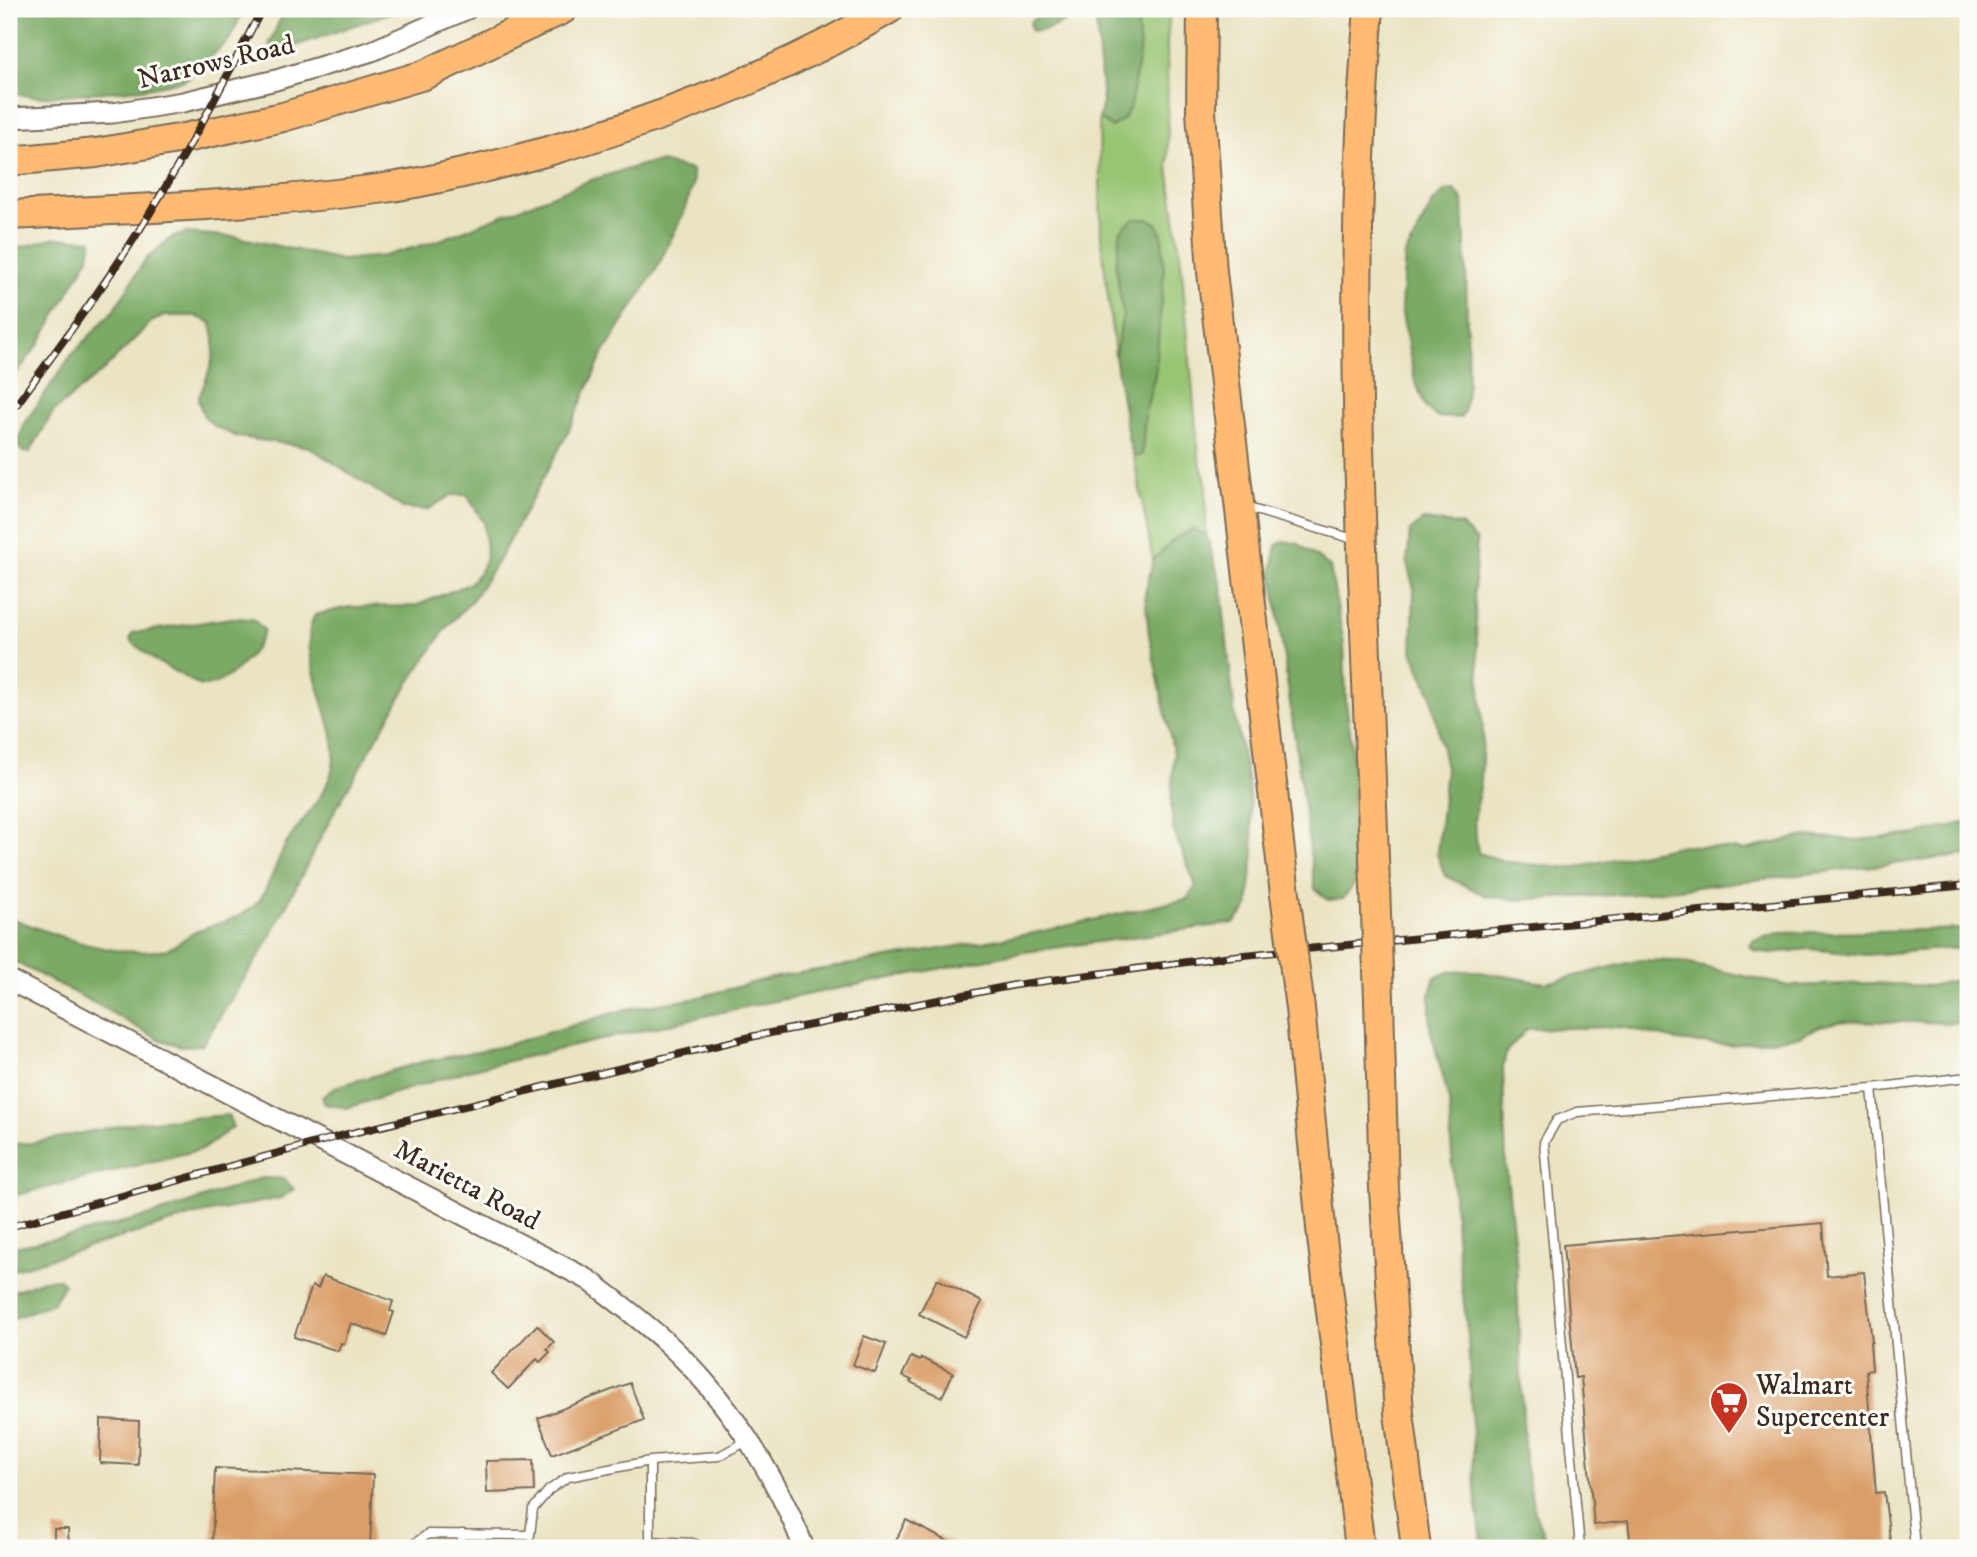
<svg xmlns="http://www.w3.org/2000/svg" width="1977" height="1557" viewBox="0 0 1977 1557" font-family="'IM FELL DW Pica',serif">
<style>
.green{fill:#98c573;stroke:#6a7848;stroke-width:2}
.forest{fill:#7aaa65;stroke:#5a6a42;stroke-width:2}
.building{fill:#da9f68}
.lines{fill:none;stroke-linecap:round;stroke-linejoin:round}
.service-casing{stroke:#786b58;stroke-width:11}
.tertiary-casing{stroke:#786b58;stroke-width:23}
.motorway-casing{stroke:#786b58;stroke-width:32}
.service{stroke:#fff;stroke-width:8}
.tertiary{stroke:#fff;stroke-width:19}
.motorway{stroke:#ffbb71;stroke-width:28}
.rail-casing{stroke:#3b2a1e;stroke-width:8}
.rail{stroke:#fdfcf7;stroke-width:5;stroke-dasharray:16;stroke-linecap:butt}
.motorway-bridge-casing{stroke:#786b58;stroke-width:32;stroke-linecap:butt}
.motorway-bridge{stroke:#ffbb71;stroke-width:28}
.labels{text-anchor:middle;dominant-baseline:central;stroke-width:6;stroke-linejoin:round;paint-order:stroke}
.street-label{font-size:28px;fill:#3b2a1e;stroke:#fdfcf7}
.poi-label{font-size:28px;fill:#3b2a1e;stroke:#fdfcf7;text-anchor:start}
</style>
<rect width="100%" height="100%" fill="#fdfcf7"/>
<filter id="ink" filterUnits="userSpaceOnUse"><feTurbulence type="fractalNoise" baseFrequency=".0143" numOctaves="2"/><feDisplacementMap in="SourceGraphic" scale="14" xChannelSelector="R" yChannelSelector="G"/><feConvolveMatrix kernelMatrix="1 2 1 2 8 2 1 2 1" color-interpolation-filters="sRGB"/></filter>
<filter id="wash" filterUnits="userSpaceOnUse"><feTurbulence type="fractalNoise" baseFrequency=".00686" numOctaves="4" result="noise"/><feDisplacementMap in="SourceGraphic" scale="28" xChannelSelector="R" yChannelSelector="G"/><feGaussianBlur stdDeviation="1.57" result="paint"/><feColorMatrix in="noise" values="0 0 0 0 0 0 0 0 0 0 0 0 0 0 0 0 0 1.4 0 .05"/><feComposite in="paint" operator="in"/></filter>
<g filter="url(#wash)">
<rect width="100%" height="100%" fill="#eae4c3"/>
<path class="green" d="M1136 9H1170L1167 42 1168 166 1181 261 1199 459 1206 482V534L1191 530 1177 537 1153 560 1134 457 1142 455 1145 413 1155 374 1164 272 1116 265 1123 315 1115 356 1101 237 1099 118 1111 127 1140 49Z"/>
<path class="forest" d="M9 9H244L229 40 185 80 143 89 38 97 9 93Z
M285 9H401L298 45 274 48 269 44Z
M1048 9H1136L1140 49 1130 107 1123 120 1111 127 1099 118 1103 102 1096 20C1074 7 1053 36 1031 30L1030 22Z
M661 162 692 170 693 185 683 214 657 268 603 354 566 436 498 561 473 599 447 627 409 683 334 812 267 943 202 1045 181 1046 158 1039 96 1004 9 959V917C56 936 111 958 163 950 176 948 187 934 200 930 219 923 242 918 257 903 269 891 277 857 288 841 307 812 337 786 334 749 332 712 295 647 315 615L349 607 415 606 469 584 480 572 486 557 484 523 467 495H451L427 510 403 508 309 447 238 437 215 427 204 416 198 400C208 373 221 352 210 322L195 316H164L151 322 105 369 53 412 30 452H23L17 445 25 423 70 357 114 310 145 260 171 238 187 233 237 237 342 260 384 256 440 240 588 181 645 164Z
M1454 190 1463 200 1466 268 1468 382 1464 412 1460 418 1437 417 1426 408 1414 378 1401 308 1405 255 1433 203 1445 191Z
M1134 219H1149L1157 223 1162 236 1164 272 1155 374 1145 413 1142 455 1134 457 1129 442 1115 356 1123 315 1116 265 1121 230Z
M53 238 92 240 89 257 39 344 9 383V342L18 330 13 303 9 298V246L24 247Z
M1423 520 1461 525 1477 541 1474 593 1483 735 1481 782 1474 821 1478 853 1508 862 1571 868 1683 845 1744 850 1805 836 1859 840 1917 834 1968 822V855L1635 894 1518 900 1487 896 1445 876 1437 854 1446 769 1431 695 1412 651 1414 589 1407 564 1410 531Z
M1192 530 1206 534 1221 585 1235 717 1248 783 1254 852 1248 907 1234 923 1025 952 744 1007 469 1070 347 1108 325 1104 322 1097 335 1087 422 1062 503 1046 627 1009 692 999 770 978 1034 933 1187 899 1196 886 1174 832 1171 806 1174 754 1149 635 1145 594 1153 560 1177 537Z
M1284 541 1299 544 1330 567 1344 644 1346 701 1352 746 1356 882 1343 899 1328 900 1315 889 1272 569 1277 545Z
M231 618 253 619 264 630C258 652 226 687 201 686L154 660 130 640 133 633Z
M1968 929V947L1866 955 1810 949 1770 953 1755 951 1749 945 1754 940 1779 933Z
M1640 960 1675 961 1790 986 1873 983 1930 986 1968 977V1023L1844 1021 1820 1026 1800 1036 1730 1045 1684 1042 1622 1027 1527 1029 1506 1052 1503 1068 1506 1166 1516 1257 1525 1462 1534 1510 1548 1545V1548H1483L1475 1492 1468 1338 1456 1237 1449 1100 1430 1028V994L1435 977 1449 972 1474 971 1546 983Z
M228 1115 233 1127 203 1149 9 1197V1144L31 1143 139 1122Z
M261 1178 284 1179 294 1189 281 1198 196 1215 9 1271V1248L82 1233 159 1213Z
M59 1279 64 1284 53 1303 9 1320V1293L43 1280Z"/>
<g id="blocks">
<path class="building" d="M1823 1223 1827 1276 1864 1272 1872 1342H1870L1872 1370 1866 1371 1876 1493 1884 1492 1891 1547 1631 1548 1628 1521 1594 1525 1581 1377 1575 1378 1563 1245Z
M323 1276 393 1301 390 1311 394 1312 386 1336 351 1323 344 1344 341 1343 338 1351 294 1337 312 1286 318 1288Z
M937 1279 982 1302 964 1337 919 1314Z
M537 1325 554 1342 547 1349 550 1352 540 1362 537 1359 508 1389 491 1373Z
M864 1336 886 1344 875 1373 853 1365Z
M911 1357 920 1361 921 1358 953 1373 942 1397 910 1382 912 1380 902 1376Z
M630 1383 644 1420 552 1455 538 1418Z
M101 1419 139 1421 138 1465 100 1463Z
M533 1460 534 1491 487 1493 486 1461Z
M215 1468 373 1475 370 1548H212Z
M906 1520 961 1548H892Z
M54 1529H68L69 1546 54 1547Z"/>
</g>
</g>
<g filter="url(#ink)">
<use href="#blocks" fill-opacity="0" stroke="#786b58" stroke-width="2"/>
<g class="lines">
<defs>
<path id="service" d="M1245 507 1357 540
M1872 1088 1915 1548
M650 1461V1541L693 1543 705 1548
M413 1548 414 1544 428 1534 530 1535 533 1509 549 1490 568 1477 650 1461 719 1456 747 1441
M461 1548 462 1534
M1580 1548 1544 1142 1557 1120 1577 1112 1872 1088 1968 1077"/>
<path id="tertiary" d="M9 118 113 113 183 102 276 80 372 51 467 9
M9 980 589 1280C616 1301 643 1321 668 1344 725 1396 777 1476 804 1548"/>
<path id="motorway" d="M1202 9 1201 111 1212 272 1285 894
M1369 9C1344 300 1365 593 1375 885
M9 161 96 153 189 137 283 117 424 75 563 9
M9 215C132 209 256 205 378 189 436 181 493 166 548 151 667 117 783 72 889 9
M1379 1000 1384 1189 1399 1413 1416 1548
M1300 1008 1322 1238 1360 1548"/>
</defs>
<use href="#service" class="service-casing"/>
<use href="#tertiary" class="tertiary-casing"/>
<use href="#motorway" class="motorway-casing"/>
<use href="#service" class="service"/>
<use href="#tertiary" class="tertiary"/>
<use href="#motorway" class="motorway"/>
<defs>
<path id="rail" d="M9 415C52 356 96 298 135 237 182 163 222 86 262 9
M9 1227 344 1135 755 1036 1015 985 1224 957 1968 885"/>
</defs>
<use href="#rail" class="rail-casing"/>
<use href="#rail" class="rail"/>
<defs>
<path id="motorway-bridge" d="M1375 885 1379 1000
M1285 894 1300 1008"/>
</defs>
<use href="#motorway-bridge" class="motorway-bridge-casing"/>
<use href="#motorway-bridge" class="motorway-bridge"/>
</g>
</g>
<defs>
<symbol id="supermarket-pin" viewBox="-11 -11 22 30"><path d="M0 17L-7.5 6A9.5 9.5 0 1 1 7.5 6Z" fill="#c8321e" stroke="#fdfcf7"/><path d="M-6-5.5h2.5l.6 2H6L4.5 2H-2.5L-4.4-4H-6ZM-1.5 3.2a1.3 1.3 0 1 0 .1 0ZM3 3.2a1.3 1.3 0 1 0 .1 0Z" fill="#fff"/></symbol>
</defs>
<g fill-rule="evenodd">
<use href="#supermarket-pin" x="1707" y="1379" width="44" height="60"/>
</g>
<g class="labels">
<g class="street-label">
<text transform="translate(216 62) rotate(-13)">Narrows Road</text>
<text transform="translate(467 1185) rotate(28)">Marietta Road</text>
</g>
<g class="poi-label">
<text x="1756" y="1385">Walmart<tspan x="1756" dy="32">Supercenter</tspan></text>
</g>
</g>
<rect width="1977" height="1557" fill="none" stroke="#fdfcf7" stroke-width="35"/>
</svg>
